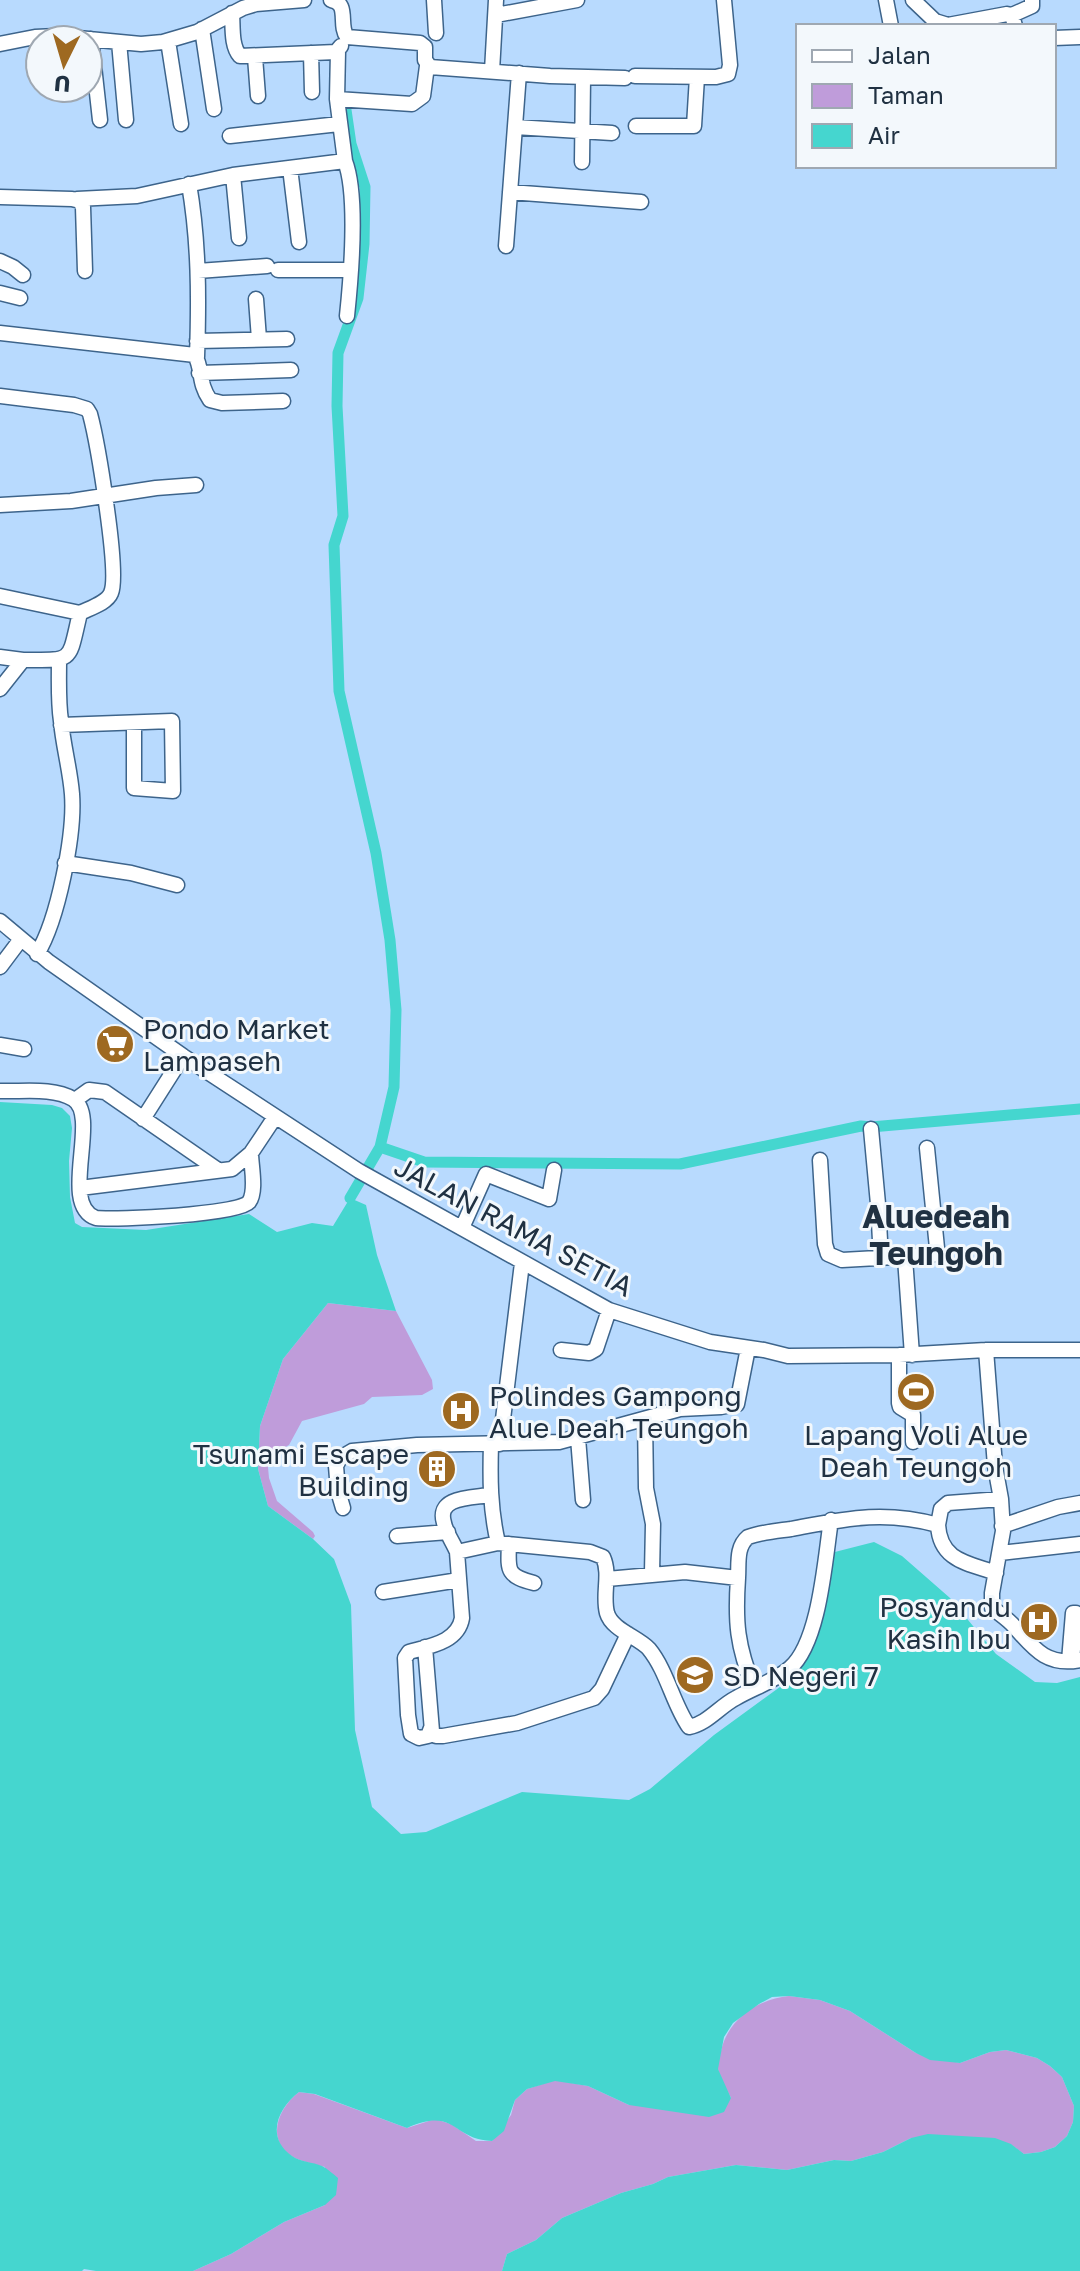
<svg xmlns="http://www.w3.org/2000/svg" width="1080" height="2271" viewBox="0 0 1080 2271" font-family="'Golos Text',sans-serif">
<style>
.green{fill:#bf9cda}
.water{fill:#45d6cf}
.lines{fill:none;stroke-linecap:round;stroke-linejoin:round}
.canal{stroke:#45d6cf;stroke-width:11}
.minor-casing{stroke:#3d648b;stroke-width:17}
.minor{stroke:#fff;stroke-width:14}
.labels{text-anchor:middle;dominant-baseline:central;stroke-width:6;stroke-linejoin:round;paint-order:stroke}
.poi-label{font-size:28px;fill:#203142;stroke:#f3f8fc;text-anchor:start}
.street-label{font-size:28px;fill:#203142;stroke:#f3f8fc}
.quarter-label{font-size:32px;font-weight:bold;fill:#203142;stroke:#f3f8fc}
</style>
<rect width="100%" height="100%" fill="#b8dafe"/>
<path class="green" d="M328 1303 396 1311 432 1380 433 1389 422 1395 372 1397 364 1404 302 1421 289 1445 267 1457 269 1478 277 1501 313 1532 315 1536 313 1539 268 1506 258 1469 260 1426 283 1359Z
M789 1996 820 2000 850 2011 916 2053 960 2063 990 2052 1006 2050 1037 2058 1050 2066 1062 2077 1074 2106 1073 2122 1067 2136 1055 2147 1041 2152 1024 2154 1010 2144 911 2138 883 2152 851 2161 834 2160 787 2170 736 2165 668 2177 653 2184 621 2193 562 2218 536 2240 507 2254 502 2271H193L231 2254 284 2222 325 2205V2167C315 2164 302 2162 293 2157 265 2140 278 2108 299 2092L314 2094 407 2128 435 2119 451 2124 476 2141H492L511 2115 515 2100 527 2089 555 2080 588 2086 629 2105 731 2098C727 2089 719 2078 718 2069 717 2064 720 2056 721 2051 728 2019 758 1999 789 1996Z"/>
<path class="water" d="M0 1102 52 1105 62 1108 70 1116 72 1128 69 1161 70 1197 75 1223 82 1227 146 1230 249 1214 277 1232 312 1223 333 1226 350 1198 366 1205 377 1255 396 1311 328 1303 283 1359 260 1426 258 1469 268 1506 313 1539 334 1559 351 1605 355 1730 372 1807 401 1834 426 1832 522 1792 629 1800 650 1789 714 1735 795 1676 818 1612 827 1554 874 1542 902 1556 950 1598 996 1654 1035 1682 1057 1683 1080 1677V2271H502L507 2254 536 2240 562 2218 621 2193 653 2184 668 2177 736 2165 787 2170 834 2160 851 2161 883 2152 911 2138 928 2134 995 2138 1011 2144 1024 2154 1041 2152 1055 2147 1067 2136 1073 2122 1074 2106 1062 2077 1050 2066 1037 2058 1006 2050 990 2052 960 2063 930 2060 916 2053 850 2011 820 2000 789 1996 772 1997 759 2004 733 2023 724 2037 718 2069 731 2098 724 2112 709 2117 629 2105 588 2086 555 2081 527 2089 515 2100 504 2131 492 2141C452 2140 456 2106 407 2128L315 2094 299 2092C278 2108 265 2137 292 2156 300 2162 313 2162 322 2166 328 2169 333 2174 338 2178L336 2195 325 2205 284 2222 231 2254 193 2271H96L84 2269 82 2271H0Z"/>
<g class="lines">
<path class="canal" d="M345 103 351 144 365 187 364 244 358 298 338 353 337 406 343 516 334 545 339 691 376 853 390 940 396 1010 394 1087 380 1147
M350 1198 380 1147 424 1162 680 1164 861 1126 871 1127 1080 1109"/>
<defs>
<path id="minor" d="M331 0C350 3 338 25 347 37L420 43 425 47V60L430 67 550 76 625 78
M434 0 436 33
M886 0 891 26
M913 0 935 21 948 25 1007 14 1012 15 1015 26
M232 13C233 27 231 46 240 56L336 52 341 46
M496 15 577 0
M1012 15 1032 6V0
M202 29 214 109
M1054 38 1080 37
M91 39 100 120
M168 41 181 124
M119 42 126 120
M0 44 35 37 57 36 141 44 163 42 197 32 243 8 256 4 304 0
M338 51 337 99 345 161C358 195 351 278 347 316
M311 53 312 92
M255 57 258 96
M492 71 496 0
M635 76 716 77 728 74 730 65 724 0
M337 99 412 104 423 96 427 66
M636 126H694L697 77
M515 127 612 133
M230 136 339 124
M582 162 583 78
M290 168 299 242
M233 175 239 238
M189 184C199 242 199 298 197 357
M510 192 641 202
M0 197 72 199 80 201 83 207 85 271
M77 199 137 196 233 175 345 161
M506 246 519 73
M0 261 13 267 23 275
M278 270H350
M198 271 267 266
M0 293 20 298
M256 299 259 339
M0 333 195 355C203 370 198 383 210 400L222 403 283 401
M197 341 287 339
M199 373 291 370
M0 396 74 405 87 409 90 414C97 440 120 573 111 593 107 603 90 608 80 613 68 663 75 660 23 660L0 689
M0 505 71 501 156 488 196 485
M0 596 80 613
M0 657 23 660
M61 725 172 721 173 791 134 788V723
M65 863 131 873 177 885
M0 921 49 962 183 1056 359 1171 609 1310 710 1342 764 1350 788 1356 899 1355 986 1350H1080
M37 954C58 920 75 834 72 794 70 769 63 745 61 721 58 701 59 680 59 660
M0 967 21 939
M0 1045 24 1049
M0 1091C22 1092 53 1087 73 1099 101 1116 58 1205 96 1218 117 1220 238 1215 249 1202 257 1191 251 1166 251 1153
M75 1100 89 1090 105 1092 218 1170
M143 1119 183 1056
M871 1129 878 1204 881 1259
M820 1160 825 1244 828 1254 842 1260 931 1255 935 1254 937 1248 927 1148
M80 1188 232 1169 251 1153 275 1117
M462 1228 486 1174 549 1199 554 1170
M905 1258 912 1355
M561 1350 589 1353 596 1349 609 1310
M986 1350 995 1466 1001 1499 1003 1531 992 1593V1608C999 1613 1006 1618 1012 1624 1032 1646 1045 1667 1080 1660
M899 1355V1403L900 1407 913 1415V1442
M645 1419 646 1488 653 1524 652 1573
M578 1438 583 1500
M491 1444C490 1478 490 1509 498 1543L590 1552 603 1557C611 1575 602 1594 607 1613 612 1630 638 1637 649 1649 667 1671 673 1704 689 1727 707 1724 720 1706 736 1698 753 1688 775 1681 790 1668 820 1642 825 1558 831 1520
M500 1444 522 1263
M343 1508 338 1491 336 1466 340 1458 352 1451 417 1445 559 1442 680 1409 721 1407 737 1404 748 1348
M938 1525 941 1509 948 1503 1001 1499
M1002 1526 1058 1507 1080 1503
M397 1536 448 1532
M509 1544C508 1570 506 1576 534 1583
M457 1552C453 1542 446 1533 444 1523 436 1496 472 1498 490 1495
M1000 1553 1080 1544
M738 1578C735 1622 737 1646 754 1688
M607 1579 685 1572 738 1578C739 1563 736 1547 748 1537 762 1532 776 1531 791 1529 845 1519 883 1510 938 1525 940 1561 968 1563 996 1573
M383 1592 459 1580
M1073 1613H1076L1072 1661H1069Z
M425 1647 432 1731 436 1736H443L517 1723 594 1698 602 1689 628 1634
M431 1728 428 1736 419 1738 411 1734 408 1715 405 1658 409 1652C430 1646 458 1642 462 1618L457 1552 498 1543"/>
</defs>
<use href="#minor" class="minor-casing"/>
<use href="#minor" class="minor"/>
</g>
<defs>
<symbol id="supermarket-disc" viewBox="-11 -11 22 22"><circle r="9.5" fill="#9e6921" stroke="#f3f8fc"/><path d="M-6-5.5h2.5l.6 2H6L4.5 2H-2.5L-4.4-4H-6ZM-1.5 3.2a1.3 1.3 0 1 0 .1 0ZM3 3.2a1.3 1.3 0 1 0 .1 0Z" fill="#fff"/></symbol>
<symbol id="stadium-disc" viewBox="-11 -11 22 22"><circle r="9.5" fill="#9e6921" stroke="#f3f8fc"/><path d="M0-5a6.5 5 0 1 0 0 10a6.5 5 0 1 0 0-10ZM-3.5-1.8h7v3.6h-7Z" fill="#fff"/></symbol>
<symbol id="hospital-disc" viewBox="-11 -11 22 22"><circle r="9.5" fill="#9e6921" stroke="#f3f8fc"/><path d="M-5-5h3v3.5h4V-5h3V5h-3V1.5h-4V5h-3Z" fill="#fff"/></symbol>
<symbol id="building-disc" viewBox="-11 -11 22 22"><circle r="9.5" fill="#9e6921" stroke="#f3f8fc"/><path d="M-4-6H4V6H1V3H-1V6H-4ZM-2.5-4.3h1.7v1.8h-1.7ZM.8-4.3h1.7v1.8H.8ZM-2.5-1h1.7V.8h-1.7ZM.8-1h1.7V.8H.8Z" fill="#fff"/></symbol>
<symbol id="school-disc" viewBox="-11 -11 22 22"><circle r="9.5" fill="#9e6921" stroke="#f3f8fc"/><path d="M0-5L7-2L0 1L-7-2ZM-4 1L0 2.5L4 1V4Q0 6-4 4Z" fill="#fff"/></symbol>
</defs>
<g fill-rule="evenodd">
<use href="#supermarket-disc" x="93" y="1022" width="44" height="44"/>
<use href="#stadium-disc" x="894" y="1370" width="44" height="44"/>
<use href="#hospital-disc" x="439" y="1389" width="44" height="44"/>
<use href="#building-disc" x="415" y="1447" width="44" height="44"/>
<use href="#hospital-disc" x="1017" y="1600" width="44" height="44"/>
<use href="#school-disc" x="673" y="1653" width="44" height="44"/>
</g>
<g class="labels">
<g class="poi-label">
<text x="143" y="1028">Pondo Market<tspan x="143" dy="32">Lampaseh</tspan></text>
<text x="489" y="1395">Polindes Gampong<tspan x="489" dy="32">Alue Deah Teungoh</tspan></text>
<text x="916" y="1434" text-anchor="middle">Lapang Voli Alue<tspan x="916" dy="32">Deah Teungoh</tspan></text>
<text x="409" y="1453" text-anchor="end">Tsunami Escape<tspan x="409" dy="32">Building</tspan></text>
<text x="1011" y="1606" text-anchor="end">Posyandu<tspan x="1011" dy="32">Kasih Ibu</tspan></text>
<text x="723" y="1675">SD Negeri 7</text>
</g>
<g class="street-label">
<text transform="translate(514 1226) rotate(28)">JALAN RAMA SETIA</text>
</g>
<g class="quarter-label">
<text x="936" y="1216">Aluedeah<tspan x="936" dy="37">Teungoh</tspan></text>
</g>
</g>
<rect x="796" y="24" width="260" height="144" fill="#f3f8fc" stroke="#9fa8b2" stroke-width="2"/>
<rect x="812" y="50" width="40" height="12" fill="#ffffff" stroke="#9fa8b2" stroke-width="2"/>
<text x="868" y="64" font-size="24" fill="#203142">Jalan</text>
<rect x="812" y="84" width="40" height="24" fill="#bf9cda" stroke="#9fa8b2" stroke-width="2"/>
<text x="868" y="104" font-size="24" fill="#203142">Taman</text>
<rect x="812" y="124" width="40" height="24" fill="#45d6cf" stroke="#9fa8b2" stroke-width="2"/>
<text x="868" y="144" font-size="24" fill="#203142">Air</text>
<g transform="translate(64 64) rotate(185)"><circle r="38" fill="#f3f8fc" stroke="#9fa8b2" stroke-width="2"/>
<path d="M0-6L14 30L0 20L-14 30Z" fill="#9e6921"/>
<text y="-12" font-size="22" font-weight="bold" text-anchor="middle" fill="#203142">U</text>
</g>
</svg>
